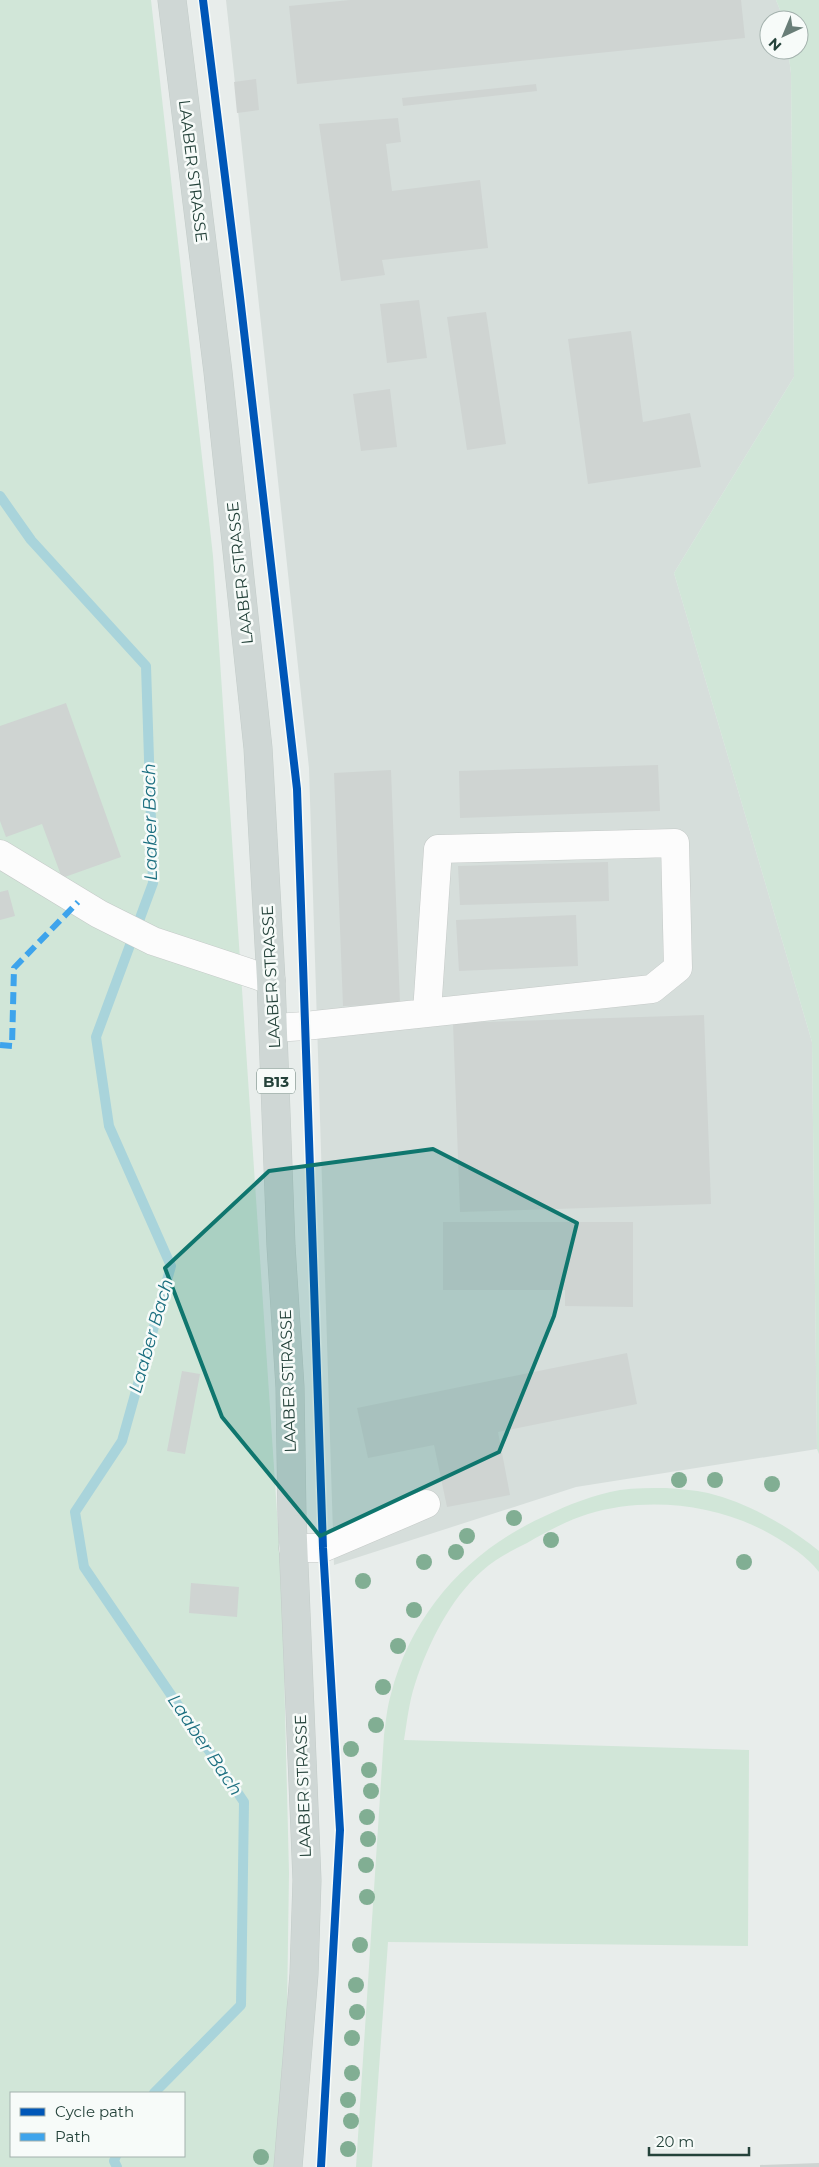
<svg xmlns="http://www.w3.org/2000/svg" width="819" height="2167" viewBox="0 0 819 2167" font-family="Montserrat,sans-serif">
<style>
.built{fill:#d6dedb}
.green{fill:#d1e6d8;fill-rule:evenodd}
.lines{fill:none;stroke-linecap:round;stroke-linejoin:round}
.stream{stroke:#a9d4db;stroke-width:10}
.building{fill:#cfd4d2}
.minor-casing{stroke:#c5cac8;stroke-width:29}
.major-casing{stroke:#c3ccc9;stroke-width:29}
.minor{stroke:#fcfcfc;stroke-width:28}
.major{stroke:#cfd7d5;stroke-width:28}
.quiet{stroke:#3ea4ec;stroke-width:6;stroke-dasharray:12 6;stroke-linecap:butt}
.cycleway-casing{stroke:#f7fbf9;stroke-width:11}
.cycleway{stroke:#0057b8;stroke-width:8}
.tree{fill:#81ae93}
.marked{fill:#0f766e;fill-opacity:0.2;stroke:#0f766e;stroke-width:4;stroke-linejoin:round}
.labels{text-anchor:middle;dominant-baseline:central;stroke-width:5;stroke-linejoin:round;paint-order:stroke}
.shield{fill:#f7fbf9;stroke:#637a73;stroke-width:1}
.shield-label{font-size:15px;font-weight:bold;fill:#24423a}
.street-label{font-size:16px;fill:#24423a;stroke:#f7fbf9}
.water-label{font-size:18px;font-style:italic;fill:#1c6f80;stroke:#f7fbf9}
</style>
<rect width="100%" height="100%" fill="#e8edeb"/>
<path class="built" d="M226 0H776L784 20H769V50H788L791 73 794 377 674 573 812 1042 817 1449 576 1487 334 1565 309 768Z"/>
<path class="green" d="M0 0H151L213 556 282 1587 289 1873 287 2010 274 2167H0ZM11 2093H184V2156H11Z
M776 0H819V1454L817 1449 812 1042 674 573 794 377 791 73 788 50H799V20H784Z
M666 1488C679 1489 694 1490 708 1493 748 1503 787 1525 819 1551V1572C807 1556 789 1545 772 1535 719 1504 647 1496 588 1514 568 1520 546 1532 527 1543 511 1551 495 1559 482 1571 450 1599 428 1644 415 1684 409 1702 407 1722 404 1740L749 1750 748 1946 388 1942 372 2167H356L384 1735C386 1721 387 1707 391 1694 412 1612 469 1550 545 1516 570 1504 593 1495 620 1490 635 1488 651 1488 666 1488Z"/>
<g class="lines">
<path class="stream" d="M0 496 31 540 146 666 153 883 96 1037 109 1126 171 1266 122 1441 75 1512 84 1567 244 1802 241 2005 154 2093
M116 2156 114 2161 117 2167"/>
</g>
<path class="building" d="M350 0H741L745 38 297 84 289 6Z
M256 79 259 110 237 113 234 82Z
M536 84 537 91 403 106 402 98Z
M398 118 401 142 386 144 392 191 480 180 488 248 382 260 385 275 341 281 319 124Z
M419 300 427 358 387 363 380 304Z
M486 312 506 444 467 450 447 317Z
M631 331 643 422 690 413 701 467 588 484 568 339Z
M390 389 397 447 361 451 353 394Z
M66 703 121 857 62 878 42 824 6 837 0 821V726Z
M658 765 660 811 460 818 459 771Z
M391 770 400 1004 343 1006 334 773Z
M608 862 609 901 460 905 458 866Z
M8 890 15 916 0 920V892Z
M576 915 578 966 459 971 456 920Z
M704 1015 711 1204 460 1212 453 1023Z
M443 1222H633V1307L565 1306V1290H443Z
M627 1353 637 1404 498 1432 510 1495 447 1507 434 1445 368 1458 357 1408Z
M182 1371 200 1374 185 1454 167 1451Z
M191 1583 239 1587 237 1617 189 1613Z
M819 2163V2167H760V2165Z"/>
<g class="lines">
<defs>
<path id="minor" d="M0 854 99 914 153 941 271 980
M274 1028 305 1026 652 989 678 968 675 843 438 849 427 1012
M293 1548H323L426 1504"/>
<path id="major" d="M172 0 218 372 258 748 271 980 281 1246 290 1387 292 1516 307 1880 304 1974 288 2167"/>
</defs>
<use href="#minor" class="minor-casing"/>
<use href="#major" class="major-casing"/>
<use href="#minor" class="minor"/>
<use href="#major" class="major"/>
<path class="quiet" d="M0 1045 12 1046 14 968 78 902"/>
<defs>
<path id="cycleway" d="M203 0 240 297 297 789 323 1548 340 1830 321 2167"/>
</defs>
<use href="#cycleway" class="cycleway-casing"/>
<use href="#cycleway" class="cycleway"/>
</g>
<g class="tree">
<circle cx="679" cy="1480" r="8"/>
<circle cx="715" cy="1480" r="8"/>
<circle cx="772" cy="1484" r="8"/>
<circle cx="514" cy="1518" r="8"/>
<circle cx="467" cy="1536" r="8"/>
<circle cx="551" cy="1540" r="8"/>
<circle cx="456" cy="1552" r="8"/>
<circle cx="424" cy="1562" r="8"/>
<circle cx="744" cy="1562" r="8"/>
<circle cx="363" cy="1581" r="8"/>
<circle cx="414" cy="1610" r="8"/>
<circle cx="398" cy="1646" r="8"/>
<circle cx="383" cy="1687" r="8"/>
<circle cx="376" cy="1725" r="8"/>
<circle cx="351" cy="1749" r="8"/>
<circle cx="369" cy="1770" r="8"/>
<circle cx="371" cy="1791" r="8"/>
<circle cx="367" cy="1817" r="8"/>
<circle cx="368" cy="1839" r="8"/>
<circle cx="366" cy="1865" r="8"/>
<circle cx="367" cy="1897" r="8"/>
<circle cx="360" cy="1945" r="8"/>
<circle cx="356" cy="1985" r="8"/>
<circle cx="357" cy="2012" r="8"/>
<circle cx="352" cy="2038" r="8"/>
<circle cx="352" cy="2073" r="8"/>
<circle cx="348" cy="2100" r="8"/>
<circle cx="351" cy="2121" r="8"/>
<circle cx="348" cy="2149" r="8"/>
<circle cx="261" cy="2157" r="8"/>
</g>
<path class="marked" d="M433 1149 577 1223 554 1316 499 1452 320 1536 222 1417 165 1268 269 1171Z"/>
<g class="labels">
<rect class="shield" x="257" y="1068.5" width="38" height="25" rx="4"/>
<g class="shield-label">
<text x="276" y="1081">B13</text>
</g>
<g class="street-label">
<text transform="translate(193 171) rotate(83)">LAABER STRASSE</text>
<text transform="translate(240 573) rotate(-96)">LAABER STRASSE</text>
<text transform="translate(271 977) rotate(-93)">LAABER STRASSE</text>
<text transform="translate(288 1381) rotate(-92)">LAABER STRASSE</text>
<text transform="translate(303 1786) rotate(-92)">LAABER STRASSE</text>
</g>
<g class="water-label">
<text transform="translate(150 822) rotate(-91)">Laaber Bach</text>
<text transform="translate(151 1336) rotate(-74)">Laaber Bach</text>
<text transform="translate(205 1745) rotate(56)">Laaber Bach</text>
</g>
</g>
<rect x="10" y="2092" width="175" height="65" fill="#f7fbf9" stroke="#a3b1ad"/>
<rect x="20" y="2108" width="25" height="8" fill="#0057b8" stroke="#a3b1ad"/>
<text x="55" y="2117" font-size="15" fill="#24423a">Cycle path</text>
<rect x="20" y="2133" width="25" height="8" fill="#3ea4ec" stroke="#a3b1ad"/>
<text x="55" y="2142" font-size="15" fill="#24423a">Path</text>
<g transform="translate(784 35) rotate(224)"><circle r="24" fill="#f7fbf9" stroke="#a3b1ad"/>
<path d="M0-4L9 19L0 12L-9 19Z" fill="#697e78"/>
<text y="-8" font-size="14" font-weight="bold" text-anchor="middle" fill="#24423a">N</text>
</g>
<path d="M649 2147v8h100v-8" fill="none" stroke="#24423a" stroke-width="2.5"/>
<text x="656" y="2147" font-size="15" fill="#24423a" stroke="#f7fbf9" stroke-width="4" paint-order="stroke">20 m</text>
</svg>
